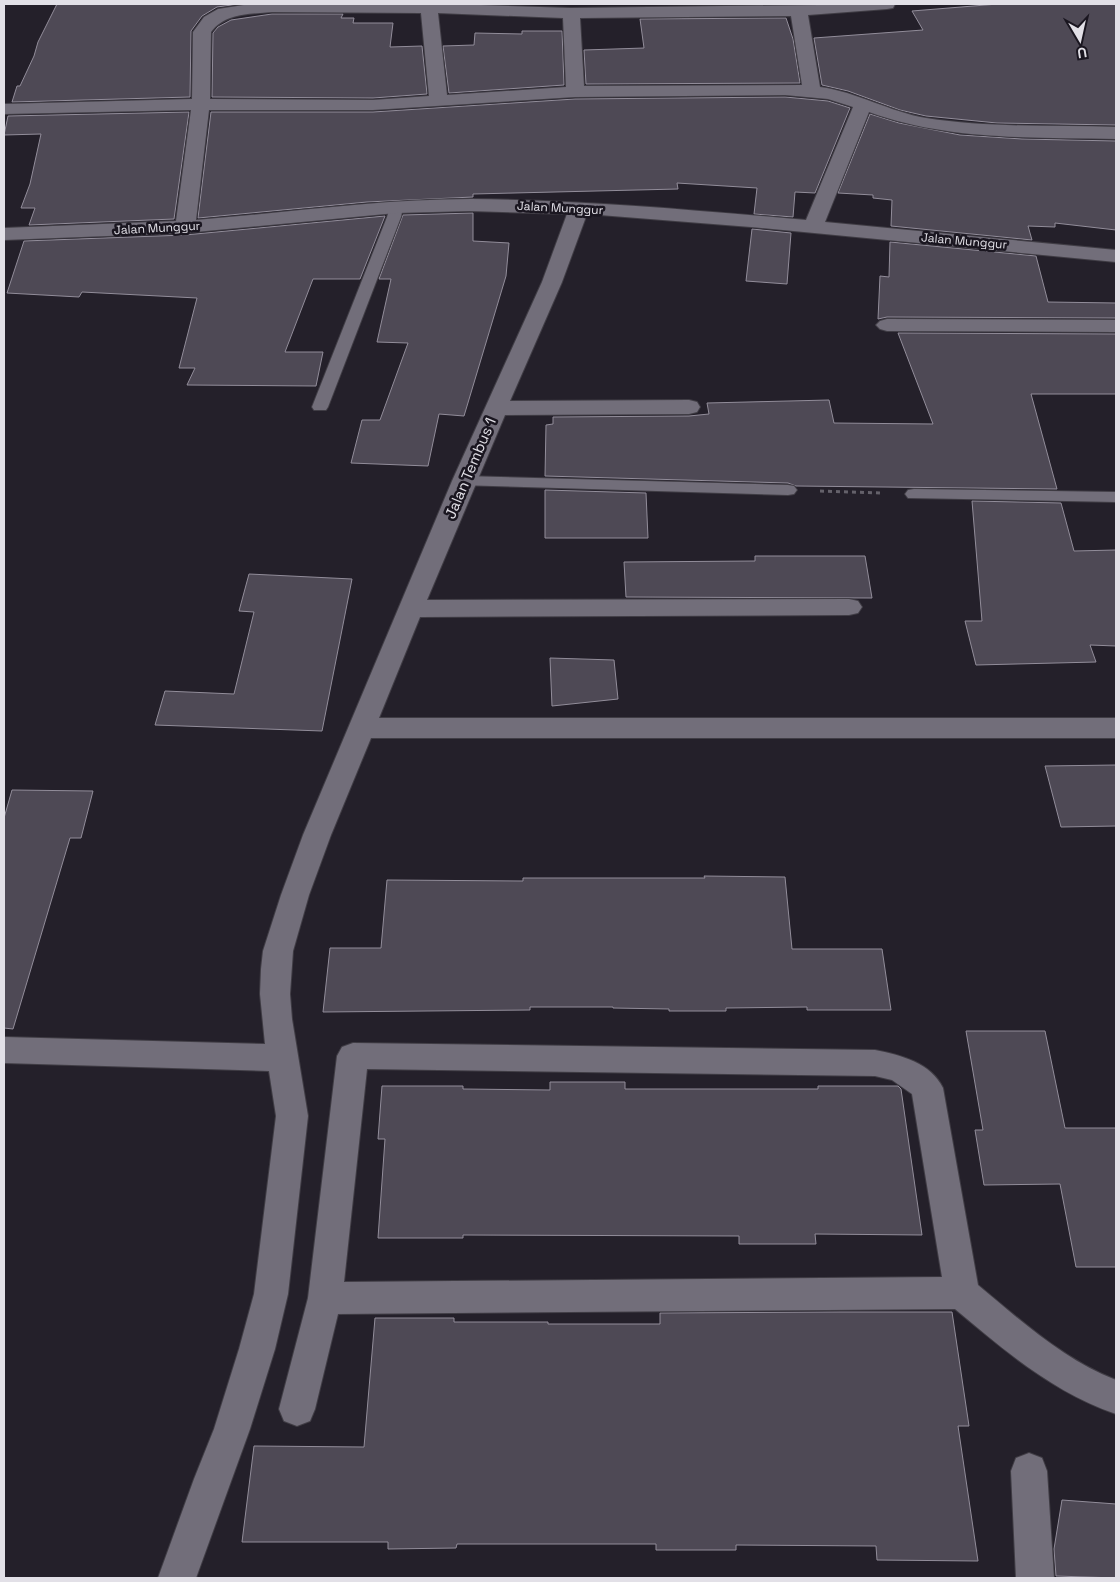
<svg xmlns="http://www.w3.org/2000/svg" width="1120" height="1582" viewBox="0 0 1120 1582" font-family="'Space Grotesk',sans-serif">
<style>
.building{fill:#4e4955;stroke:#928d9a}
.lines{fill:none;stroke-linecap:round;stroke-linejoin:round}
.lane-casing{stroke:#403d45;stroke-width:2}
.street-casing{stroke:#403d45;stroke-width:2}
.path{stroke:#64616a;stroke-width:3;stroke-dasharray:4 4;stroke-linecap:butt}
.lane{fill:#726e7a;fill-rule:evenodd}
.street{fill:#726e7a;fill-rule:evenodd}
.labels{text-anchor:middle;dominant-baseline:central;stroke-width:5;stroke-linejoin:round;paint-order:stroke}
.far-street-label{font-size:12px;fill:#e2e0e7;stroke:#1a1620}
.street-label{font-size:15px;fill:#e2e0e7;stroke:#1a1620}
</style>
<rect width="100%" height="100%" fill="#24202a"/>
<path class="building" d="M57 4H239L217 7 202 16 191 31 190 97 12 102 17 86H20L34 56 38 42Z
M998 4H1116V125L997 123 926 116 900 110 848 91 822 85 814 38 923 30 912 11Z
M272 14H343L341 18H354L353 23H393L390 47 422 46 427 94 373 98 212 97 213 33 218 27 231 20Z
M786 18 793 39 800 83 586 84 584 50 644 48 640 19Z
M522 31H562L564 85 449 93 443 46 474 45 475 33 522 34Z
M785 97 828 101 850 108 815 193 795 192 793 217 754 214 757 188 677 183 678 189 473 194V197L367 202 198 218 211 112H373L575 99Z
M189 112 174 219 29 225 35 208H21L30 184 41 134 4 135 8 116Z
M870 114 899 123 960 135 1022 139 1116 141V230L1055 223V227L1028 226 1032 240 891 226 892 200 873 198V195L838 193Z
M473 213V241L509 243 506 276 464 416 439 414 428 466 351 463 362 420H380L408 343 377 342 391 279H379L403 215Z
M385 216 360 279H313L285 352H323L316 386 187 385 195 368H179L197 298 82 292 79 297 7 293 24 241 185 235Z
M752 229 791 233 787 284 746 281Z
M890 242 1036 256 1048 302 1116 303V318L887 317 878 319 880 276 889 277Z
M898 333 1116 334V394H1031L1057 489 796 486 788 483 545 476 546 425 553 424V417L689 416 709 414 707 403 829 400 834 423 933 424Z
M545 490 646 493 648 538H545Z
M972 501 1061 503 1074 551 1116 550V646L1090 645 1096 662 976 665 965 621H982Z
M755 556H865L872 598 626 597 624 562 755 561Z
M249 574 352 579 322 731 155 725 165 691 234 694 254 612 239 611Z
M550 658 614 660 618 699 552 706Z
M1116 765V826L1061 827 1045 766Z
M12 790 93 791 81 838H70L13 1029 4 1028V818Z
M704 876 785 877 792 949H882L891 1010H807V1007L726 1008V1011H669V1009L613 1008V1007H530V1010L323 1012 330 948H381L387 880 523 881V878H705Z
M966 1031H1045L1065 1128H1116V1267H1076L1060 1184 984 1185 975 1130H983Z
M550 1082H625V1089H818V1086H898L901 1089 922 1235 815 1234 816 1244H739V1236L463 1235V1238H378L385 1139H378L382 1086H463V1089L550 1090Z
M840 1312H952L969 1426H958L978 1561 877 1560 876 1546 736 1545V1550H656V1544H457L456 1548 388 1549V1542H242L254 1446 364 1447 375 1318H454V1322H548V1324H660V1313Z
M1062 1500 1116 1504V1578L1056 1576 1054 1549Z"/>
<g class="lines">
<defs>
<path id="lane" d="M396 203 401 204 403 207 401 217 328 407 326 410H314L312 407 387 217 391 204Z
M464 476 788 485 794 486 797 490 794 494 788 495 458 485 456 481 458 477Z
M914 489 1116 492V502L908 498 905 494 908 490Z"/>
<path id="street" d="M250 4H452L571 8 895 4 893 8 887 9 808 15 820 87C857 92 890 112 926 118 989 128 1053 125 1116 127V139C1033 137 949 141 869 112L825 222 1116 250V262L751 227 587 214 562 282 510 401 689 400 697 402 700 407 697 412 689 414 505 415 427 600 849 599 858 601 862 607 858 613 849 615 420 617 379 718H1116V738H371L331 835 309 895 293 951 290 994 292 1019 308 1116 288 1294 275 1349 250 1429 196 1578H158L194 1479 214 1429 239 1349 254 1294 276 1116 269 1071 4 1063V1037L265 1044 260 994 261 969 263 951 281 895 303 835 452 481 542 282 567 214 470 211 396 213 185 233 4 240V228L176 221 191 110 4 114V104L192 99 193 32 204 17 218 9ZM272 12 421 13 429 96 373 100 210 99 211 32C225 13 250 14 272 12ZM438 13 563 18 566 87 447 95ZM791 16 802 85 584 86 580 18ZM785 95 828 99 853 107 806 220C695 210 582 200 471 199 379 199 287 213 196 220L209 110H373L575 97Z
M887 319 1116 320V332L887 331 880 329 876 325 880 321Z
M353 1043 875 1050C901 1055 931 1063 943 1088L978 1285C1020 1320 1064 1360 1116 1380V1414C1054 1393 1005 1351 955 1309L338 1314 315 1409 310 1421 297 1426 284 1421 279 1409 308 1298 337 1056 342 1047ZM367 1069 875 1076 892 1080 912 1094 942 1277 344 1282Z
M1029 1453 1042 1458 1047 1471 1054 1578H1016L1011 1471 1016 1458Z"/>
</defs>
<use href="#lane" class="lane-casing"/>
<use href="#street" class="street-casing"/>
<path class="path" d="M820 491 881 493"/>
<use href="#lane" class="lane"/>
<use href="#street" class="street"/>
</g>
<g class="labels">
<g class="far-street-label">
<text transform="translate(560 208) rotate(3)">Jalan Munggur</text>
<text transform="translate(157 228) rotate(-3)">Jalan Munggur</text>
<text transform="translate(964 241) rotate(5)">Jalan Munggur</text>
</g>
<g class="street-label">
<text transform="translate(470 468) rotate(-67)">Jalan Tembus 1</text>
</g>
</g>
<rect width="1120" height="1582" fill="none" stroke="#e2e0e7" stroke-width="10"/>
<g transform="translate(1080 40) rotate(171)" stroke="#1a1620" stroke-width="4" paint-order="stroke">
<path d="M0-4L9 19L0 12L-9 19Z" fill="#e2e0e7"/>
<text y="-8" font-size="14" font-weight="bold" text-anchor="middle" fill="#e2e0e7">U</text>
</g>
</svg>
